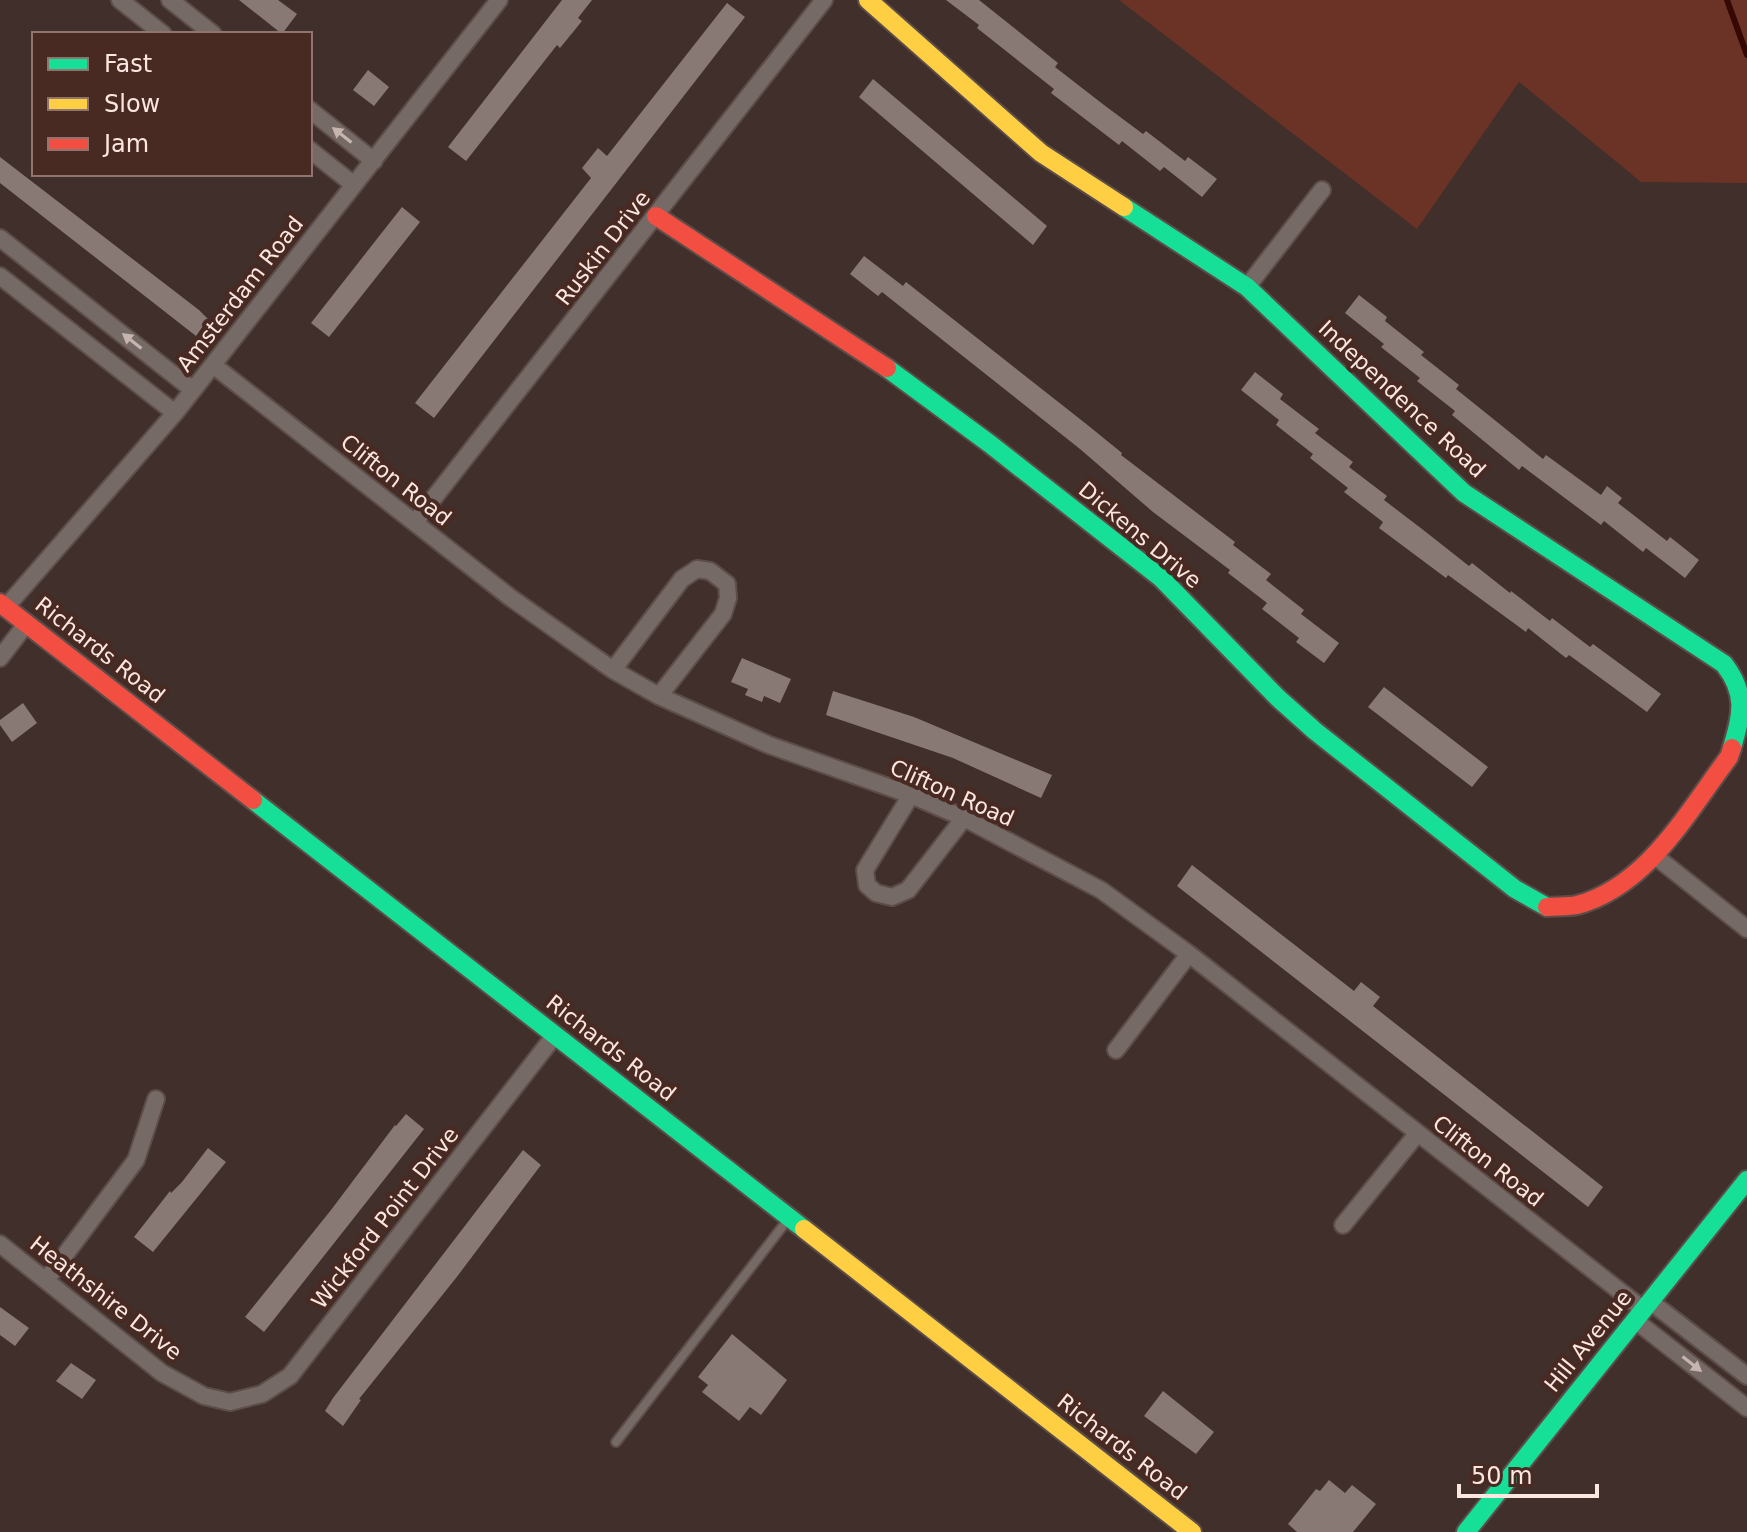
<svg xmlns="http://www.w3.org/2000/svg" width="1747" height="1532" viewBox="0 0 1747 1532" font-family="'DejaVu Sans',sans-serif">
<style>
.green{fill:#6b3325}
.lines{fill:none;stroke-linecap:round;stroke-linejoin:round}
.stream{stroke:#360804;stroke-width:6}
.building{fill:#897975}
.lane-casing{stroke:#5d4d49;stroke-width:12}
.street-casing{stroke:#5d4d49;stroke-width:20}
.fast-casing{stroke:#5d4d49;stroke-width:22}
.slow-casing{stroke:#5d4d49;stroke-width:22}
.jam-casing{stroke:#5d4d49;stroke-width:22}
.lane{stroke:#766a66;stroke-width:8}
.street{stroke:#766a66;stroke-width:16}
.fast{stroke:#16e098;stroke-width:18}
.slow{stroke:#ffcf43;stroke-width:18}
.jam{stroke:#f24e42;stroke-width:18}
.oneway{fill:#c6b4af}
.labels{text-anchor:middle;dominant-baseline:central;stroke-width:8;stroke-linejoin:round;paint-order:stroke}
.street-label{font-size:22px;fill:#fbe6e0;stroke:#482a22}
</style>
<rect width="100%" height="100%" fill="#402f2a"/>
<path class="green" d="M1119 0H1747V183L1641 182 1519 82 1417 229Z"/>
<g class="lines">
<path class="stream" d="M1727 0 1747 55"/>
</g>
<path class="building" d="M239 0H278L297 14 282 34Z
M562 0H592L578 18 582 21 560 48 557 45 466 161 448 147Z
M946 0H979L1058 63 1055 67 1104 105 1143 134 1146 131 1185 161 1188 157 1217 179 1202 197 1164 167 1160 171 1122 141 1119 145 1051 93 1054 89 977 28 979 25Z
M727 3 745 17 434 418 415 403 591 178 582 168 598 148 607 156Z
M368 70 389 87 374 106 353 90Z
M873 79 1047 226 1033 245 859 97Z
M0 157 199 310 208 319 196 336 0 183Z
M402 207 420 222 329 337 311 323Z
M864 256 903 286 906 282 1085 423 1122 453 1121 455 1235 542 1233 545 1271 574 1266 580 1304 610 1301 614 1339 643 1324 663 1296 642 1299 638 1262 609 1267 603 1228 573 1230 570 1153 512 1080 449 882 292 878 296 850 274Z
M1359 295 1387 317 1385 321 1424 352 1421 355 1459 385 1456 389 1543 459 1546 455 1601 495 1607 486 1622 498 1618 503 1667 541 1670 537 1699 560 1685 578 1646 548 1643 552 1604 521 1601 525 1522 466 1519 470 1452 415 1455 411 1417 381 1420 378 1381 347 1384 344 1345 313Z
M1255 372 1283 394 1280 399 1319 429 1315 433 1353 462 1349 467 1387 496 1384 500 1422 529 1469 566 1472 563 1510 593 1511 591 1550 621 1552 618 1590 647 1593 644 1661 694 1647 712 1569 655 1566 658 1528 628 1526 632 1448 575 1446 578 1379 528 1383 522 1344 492 1348 488 1310 458 1313 454 1276 425 1279 420 1241 390Z
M742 658 791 679 780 703 764 696 762 702 745 695 748 689 731 682Z
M1384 687 1488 767 1472 787 1368 707Z
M833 691 914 717 1052 775 1041 798 953 758 826 715Z
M23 703 37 723 12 742 0 725V720Z
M1192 865 1354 991 1361 982 1380 997 1373 1006 1603 1187 1588 1207 1177 886Z
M406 1114 424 1129 264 1332 245 1317 331 1210 395 1125 396 1126Z
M208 1148 226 1162 153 1252 134 1237 170 1191 171 1193 182 1182Z
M523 1150 541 1165 456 1278 359 1399 361 1400 343 1426 325 1411 333 1398Z
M0 1307 29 1328 15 1346 0 1335Z
M732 1334 787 1380 761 1415 750 1407 739 1421 702 1392 708 1385 698 1377Z
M71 1363 96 1380 82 1399 56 1381Z
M1163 1391 1214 1432 1196 1454 1144 1416Z
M1329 1480 1345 1493 1352 1485 1376 1504 1353 1532H1297L1288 1524 1316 1489 1320 1491Z"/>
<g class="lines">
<defs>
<path id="lane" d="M616 1442 789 1218"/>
<path id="street" d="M120 0 163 34
M170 0 213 34
M310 110 374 161
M310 150 354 185
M0 238 193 390
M0 276 175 413
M1247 287 1322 190
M213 365 511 598 613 670 659 696 769 745 911 795 964 818 1101 890 1189 954 1644 1310
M415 522 824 0
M6 607 175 413 499 0
M0 658 27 623
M613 670 682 579 697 569 710 571 727 584 728 598 723 614 659 696
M911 795 865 870 867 885 876 893 892 897 908 890 964 818
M1655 856 1747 929
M1116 1050 1189 954
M1343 1225 1417 1134
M0 1244 162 1373 204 1396 230 1402 262 1394 290 1376 555 1035
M47 1279 136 1160 156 1099
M1651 1302 1747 1376
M1636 1321 1747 1408"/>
<path id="fast" d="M1124 207 1247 287 1464 493 1724 664C1747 694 1742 713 1732 748
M887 368 990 444 1161 578 1278 698 1315 731 1515 889 1547 907
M253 800 804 1229
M1466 1532 1747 1180"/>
<path id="slow" d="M868 0 1041 153 1124 207
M804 1229 1192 1532"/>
<path id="jam" d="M656 216 887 368
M0 603 253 800
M1547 907C1556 906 1568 907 1577 905 1648 886 1688 811 1729 757L1732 748"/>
</defs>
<use href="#lane" class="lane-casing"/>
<use href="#street" class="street-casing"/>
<use href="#fast" class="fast-casing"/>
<use href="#slow" class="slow-casing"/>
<use href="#jam" class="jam-casing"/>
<use href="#lane" class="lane"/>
<use href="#street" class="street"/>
<use href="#fast" class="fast"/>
<use href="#slow" class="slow"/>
<use href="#jam" class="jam"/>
</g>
<defs><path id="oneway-solid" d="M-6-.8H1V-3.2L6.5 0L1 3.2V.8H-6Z" transform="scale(2)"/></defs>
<g class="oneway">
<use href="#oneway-solid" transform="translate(342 135) rotate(-142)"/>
<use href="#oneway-solid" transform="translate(132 341) rotate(-142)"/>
<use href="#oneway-solid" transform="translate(1692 1364) rotate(38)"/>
</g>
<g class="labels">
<g class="street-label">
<text transform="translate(603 248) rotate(-52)">Ruskin Drive</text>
<text transform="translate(240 294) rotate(-52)">Amsterdam Road</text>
<text transform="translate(1402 399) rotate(43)">Independence Road</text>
<text transform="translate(396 480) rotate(38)">Clifton Road</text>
<text transform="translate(1140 535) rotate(40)">Dickens Drive</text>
<text transform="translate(100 650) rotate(38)">Richards Road</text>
<text transform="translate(952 793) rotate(24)">Clifton Road</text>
<text transform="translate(611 1048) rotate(38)">Richards Road</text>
<text transform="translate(1488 1161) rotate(38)">Clifton Road</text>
<text transform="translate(385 1218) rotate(-52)">Wickford Point Drive</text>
<text transform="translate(106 1298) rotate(38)">Heathshire Drive</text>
<text transform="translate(1588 1341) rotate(-51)">Hill Avenue</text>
<text transform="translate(1122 1447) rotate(38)">Richards Road</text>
</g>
</g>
<rect x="32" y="32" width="280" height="144" fill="#482a22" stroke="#90756e" stroke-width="2"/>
<rect x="48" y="58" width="40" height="12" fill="#16e098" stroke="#90756e" stroke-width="2"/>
<text x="104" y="72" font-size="24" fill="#fbe6e0">Fast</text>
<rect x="48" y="98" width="40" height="12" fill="#ffcf43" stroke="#90756e" stroke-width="2"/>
<text x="104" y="112" font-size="24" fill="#fbe6e0">Slow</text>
<rect x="48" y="138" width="40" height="12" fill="#f24e42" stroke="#90756e" stroke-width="2"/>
<text x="104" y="152" font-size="24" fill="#fbe6e0">Jam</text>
<path d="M1459 1484v12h138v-12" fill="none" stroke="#fbe6e0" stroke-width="4"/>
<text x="1471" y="1484" font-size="24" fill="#fbe6e0" stroke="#482a22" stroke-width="6" paint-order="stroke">50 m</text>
</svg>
